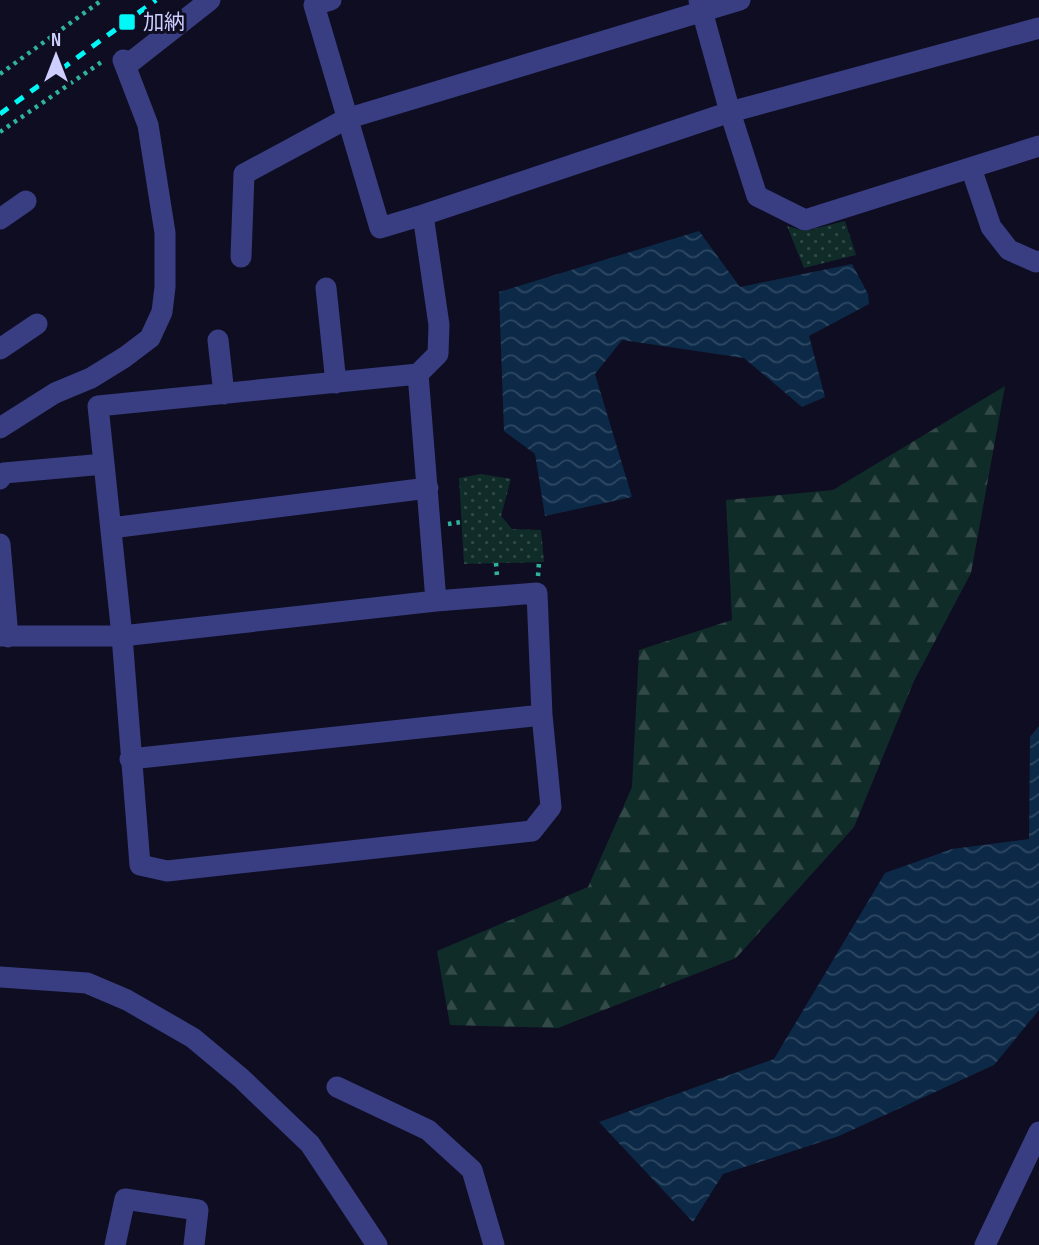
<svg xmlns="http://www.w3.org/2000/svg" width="1039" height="1245" viewBox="0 0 1039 1245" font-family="'Sofia Sans Condensed','Noto Sans JP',sans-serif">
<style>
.forest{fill:url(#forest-firs)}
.park{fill:url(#park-dots)}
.water{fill:url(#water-waves)}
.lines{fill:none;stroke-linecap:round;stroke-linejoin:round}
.path{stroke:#2eb49c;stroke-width:4.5;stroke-dasharray:3.5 5;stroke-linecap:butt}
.street{stroke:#383e81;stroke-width:21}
.rail{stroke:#00f9f6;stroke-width:5;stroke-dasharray:10 9;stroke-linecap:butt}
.poi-dot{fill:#00f9f6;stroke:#0f0d22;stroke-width:2.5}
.labels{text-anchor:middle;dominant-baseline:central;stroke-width:6;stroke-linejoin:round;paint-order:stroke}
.poi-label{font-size:21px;fill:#ceceff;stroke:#0f0d22;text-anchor:start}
</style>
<defs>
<pattern id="forest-firs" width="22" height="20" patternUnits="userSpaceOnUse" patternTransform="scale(1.75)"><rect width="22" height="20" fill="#102c28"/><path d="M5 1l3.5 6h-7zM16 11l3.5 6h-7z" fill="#324948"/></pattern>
<pattern id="park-dots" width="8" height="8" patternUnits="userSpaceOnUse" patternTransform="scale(1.75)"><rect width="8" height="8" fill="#102c28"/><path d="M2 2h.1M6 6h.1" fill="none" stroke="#324948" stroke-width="1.8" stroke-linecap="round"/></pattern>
<pattern id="water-waves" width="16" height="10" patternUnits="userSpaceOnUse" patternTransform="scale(1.75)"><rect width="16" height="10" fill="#0c2a47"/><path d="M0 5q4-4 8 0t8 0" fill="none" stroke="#2e4863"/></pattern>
</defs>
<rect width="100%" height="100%" fill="#0f0d22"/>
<path class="forest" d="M1005 386 971 573 914 681 854 827 736 958 558 1028 450 1025 437 951 588 887 632 787 639 650 732 620 726 500 833 490Z"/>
<path class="park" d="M845 221 856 255 804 268 787 226 805 231Z
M481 474 511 479 501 516 512 529 541 530 544 562 464 564 459 478Z"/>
<path class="water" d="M699 231 740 287 852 264 868 294 869 304 809 336 825 397 802 407 744 358 622 340 595 374 632 497 545 516 535 454 504 431 499 292Z
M1039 726V1010L994 1065 839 1136 723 1174 693 1222 599 1122 774 1059 885 873 952 849 1029 839 1030 737Z"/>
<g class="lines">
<path class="path" d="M0 74 102 0
M0 132 103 61
M448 524 462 522
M496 563 497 576
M538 576 539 562"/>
<path class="street" d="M331 0 314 5 380 228 423 215 730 112 1039 28
M699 0 730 112 757 196 805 220 1039 146
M971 168 991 227 1009 250 1036 262 1039 261
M0 219 26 201
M241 257 244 174 346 119 740 0
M326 288 336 383
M218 340 224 394
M0 349 37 324
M418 374 436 601
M0 428 55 393 91 378 125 357 150 338 162 312 165 287V233L148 125 123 60 131 62 210 0
M0 479 4 473 104 464
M111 528 428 488
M0 544 8 637
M0 636H122L436 601 537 593 542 715 551 807 532 831 167 871 140 865 122 636 98 406 418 374 438 354 439 325 423 215
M130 759 542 715
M0 977 87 983 127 1000 193 1038 241 1078 310 1144 377 1245
M337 1087 428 1130 472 1170 494 1245
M115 1245 125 1199 198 1210 194 1245
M985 1245 1039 1132"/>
<path class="rail" d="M0 114 156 0"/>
</g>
<rect class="poi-dot" x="118" y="13" width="18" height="18" rx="3.5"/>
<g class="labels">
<g class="poi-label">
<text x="143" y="22">加納</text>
</g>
</g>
<g transform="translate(56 56)" stroke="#0f0d22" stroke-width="5" paint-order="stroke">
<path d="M0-5L12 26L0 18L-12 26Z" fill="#ceceff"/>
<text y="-10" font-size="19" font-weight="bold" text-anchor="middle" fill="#ceceff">N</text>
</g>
</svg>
